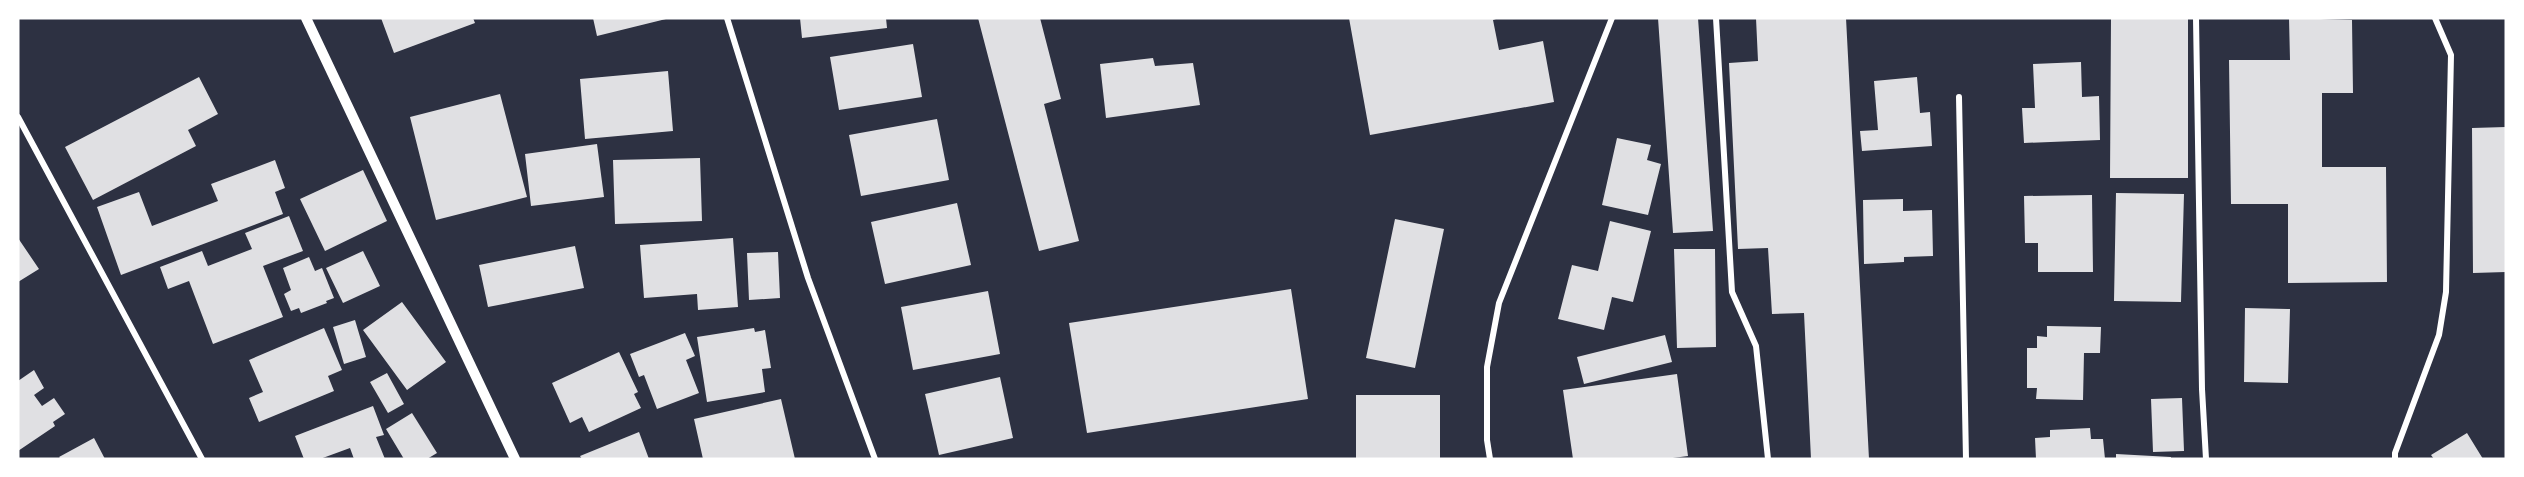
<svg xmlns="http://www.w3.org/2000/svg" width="2524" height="477" viewBox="0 0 2524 477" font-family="Overpass,sans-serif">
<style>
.building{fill:#e0e0e3}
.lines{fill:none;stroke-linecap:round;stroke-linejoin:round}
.minor{stroke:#fff;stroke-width:6}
.tertiary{stroke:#fff;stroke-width:10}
</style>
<rect width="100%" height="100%" fill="#2d3142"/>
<path class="building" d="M381 18H473L475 23 394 53Z
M593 18H666V19L597 36Z
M800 18H886L887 28 802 38Z
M978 18H1040L1061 99 1044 104 1079 241 1039 251Z
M1349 18H1499L1493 20 1499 50 1543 41 1554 102 1370 135Z
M1658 18H1698L1713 231 1673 233Z
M1756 18H1846L1869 459H1811L1804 313 1772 314 1768 248 1738 249 1729 63 1758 61Z
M2111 18H2188V178H2110Z
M2289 18 2352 20 2353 93H2322V167H2386L2387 282 2288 283V204H2231L2229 60H2290Z
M913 44 922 97 839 110 830 57Z
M1153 58 1155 66 1193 63 1200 105 1106 118 1100 64Z
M2081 62 2082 97 2099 96 2100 140 2024 143 2022 108H2035L2033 64Z
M668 71 673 131 585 139 580 79Z
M199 77 218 114 188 130 196 146 93 200 65 147Z
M1917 77 1920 113 1930 112 1932 146 1862 151 1860 131 1878 130 1874 81Z
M500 94 527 197 436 220 410 117Z
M937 119 949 180 861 196 849 135Z
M2506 127V272L2473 273 2472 128Z
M1617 138 1651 145 1647 160 1661 164 1648 215 1602 205Z
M597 144 604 197 531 206 525 154Z
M700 158 702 221 615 224 613 160Z
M275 160 285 188 275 192 283 214 121 275 97 207 139 192 152 226 218 201 211 184Z
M363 170 387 221 325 251 300 199Z
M2116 193 2184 194 2181 302 2114 301Z
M2092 195 2093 272H2038V243H2025L2024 196Z
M1903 199V211L1932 210 1933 256 1904 257V262L1864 264 1863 200Z
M957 203 971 265 885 284 871 222Z
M289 216 303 251 263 266 283 317 213 344 189 281 168 289 160 267 202 251 208 266 252 249 245 233Z
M1395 219 1444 229 1415 368 1366 358Z
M1610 221 1651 231 1633 302 1612 297 1604 330 1558 319 1572 265 1598 271Z
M18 238 39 269 18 282Z
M733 238 738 307 698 310 697 294 644 298 640 245Z
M575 246 584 288 488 307 479 265Z
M1674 249H1715L1716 347 1677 348Z
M363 251 380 286 343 303 326 268Z
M778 252 780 298 749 300 747 253Z
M309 257 315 271 322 268 334 298 326 301 327 303 301 313 299 308 291 311 284 294 291 290 283 268Z
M1291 289 1308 399 1087 433 1069 323Z
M988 291 1000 354 913 370 901 307Z
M402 302 446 362 407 390 363 330Z
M2245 308 2290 309 2288 383 2244 382Z
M355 320 366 357 344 364 333 327Z
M2047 326 2101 327 2100 353H2084L2083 400 2036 399 2037 388H2027V348H2037V336L2047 337Z
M324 328 342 370 328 376 334 391 259 422 249 398 263 392 249 360Z
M754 328 755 332 765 330 771 368 762 369 765 392 707 402 697 337Z
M685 333 695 356 686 360 699 393 657 409 644 375 639 377 630 354Z
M1665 335 1672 362 1584 384 1577 357Z
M619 352 638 392 634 394 641 408 589 432 582 417 570 423 552 383Z
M34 370 44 388 34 395 42 406 54 398 65 414 53 422 55 426 18 451V381Z
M387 373 404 404 388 413 370 382Z
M1677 374 1688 456 1665 459H1573L1563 390Z
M1000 377 1013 438 939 455 925 394Z
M1356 395H1440V459H1356Z
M2182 398 2184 451 2153 452 2151 399Z
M781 399 795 459H703L694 419Z
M373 406 384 435 376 437 385 459H354L350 448 320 459H304L295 436Z
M412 413 437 453 427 459H404L386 429Z
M2090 428 2091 439H2103L2105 459H2036L2035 438 2050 437V430Z
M639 432 649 459H582L580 456Z
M2467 433 2483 459H2434L2431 455Z
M94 438 105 459H61L59 457Z
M2116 454 2171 457V459H2116Z"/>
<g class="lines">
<path class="minor" d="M727 18 808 278 875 459
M1716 18 1732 292 1756 346 1768 459
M2196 18 2202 389 2206 459
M1959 97 1966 459
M18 117 202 459
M1490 459 1487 440V367L1499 303 1612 18
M2395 459V453L2439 335 2446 292 2451 55 2435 18"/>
<path class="tertiary" d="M306 18 515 459"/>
</g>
<rect width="2524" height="477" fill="none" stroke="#ffffff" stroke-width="39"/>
</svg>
